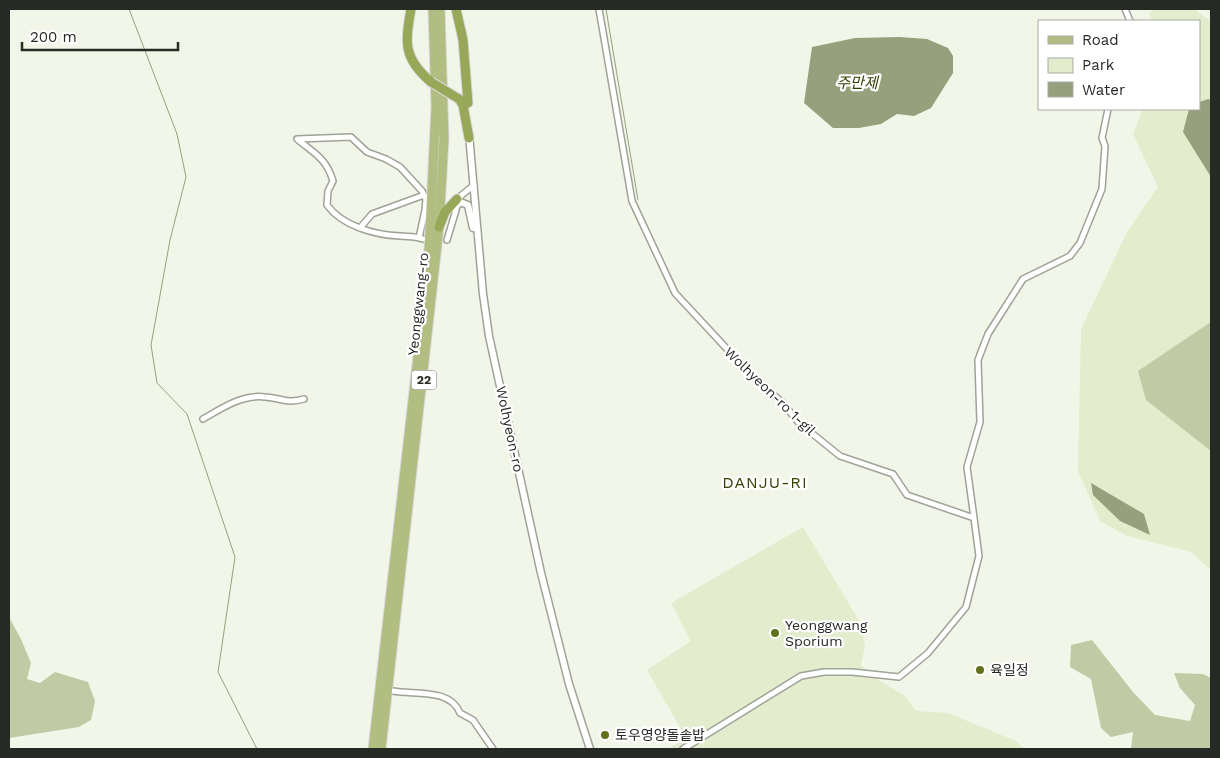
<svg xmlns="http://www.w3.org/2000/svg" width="1220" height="758" viewBox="0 0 1220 758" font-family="'Work Sans','Noto Sans KR',sans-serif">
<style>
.green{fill:#e3eccc}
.forest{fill:#c0caa4}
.water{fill:#96a07c}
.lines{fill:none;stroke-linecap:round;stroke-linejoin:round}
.stream{stroke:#96a07c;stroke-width:1}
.minor-casing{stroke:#9fa397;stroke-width:8}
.tertiary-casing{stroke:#9fa397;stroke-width:9}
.primary-casing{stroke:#d8d8d8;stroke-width:11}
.trunk-casing{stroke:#d8d8d8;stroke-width:11}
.minor{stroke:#fff;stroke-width:5}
.tertiary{stroke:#fff;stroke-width:6}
.primary{stroke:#b2bd82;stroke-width:9}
.trunk{stroke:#98a758;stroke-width:9}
.trunk-bridge-casing{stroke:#d8d8d8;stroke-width:11;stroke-linecap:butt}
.trunk-bridge{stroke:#98a758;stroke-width:9}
.poi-dot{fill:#61711d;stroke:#fff;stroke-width:2}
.labels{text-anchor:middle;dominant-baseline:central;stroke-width:4.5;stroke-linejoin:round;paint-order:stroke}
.shield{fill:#fff;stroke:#686966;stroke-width:1}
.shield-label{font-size:12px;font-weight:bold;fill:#272924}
.street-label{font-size:14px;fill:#272924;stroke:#fff}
.poi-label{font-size:14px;fill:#272924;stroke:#fff;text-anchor:start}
.water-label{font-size:15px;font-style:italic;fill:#333d00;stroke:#fff}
.quarter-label{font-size:16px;letter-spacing:1px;fill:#354003;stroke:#fff}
</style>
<rect width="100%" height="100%" fill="#f2f6e9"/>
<path class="green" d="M1154 9H1194L1204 17 1211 20V570L1191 552 1127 536 1100 521 1078 471 1081 329 1127 232 1158 187 1133 134 1143 109H1199V21H1151L1149 13Z
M803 527 861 624 865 646 861 665 880 681 904 695 916 711 948 713 1016 741 1025 749H668L686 738 647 670 691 641 671 603Z"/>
<path class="forest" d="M1211 322V451L1146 400 1138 371Z
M10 619 21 639 31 663 27 679 40 683 55 672 88 682 95 701 91 720 79 727 9 738Z
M1092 640 1133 692 1155 715 1190 721 1195 705 1180 688 1174 673 1203 674 1211 678V749H1131L1133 732 1111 737 1101 728 1091 679 1070 667 1071 645Z"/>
<path class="water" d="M900 37 927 39 948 48 953 56V73L931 108 914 116 897 114 881 124 859 128H833L804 103 812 47 855 38Z
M1208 99 1211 100V177L1183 132 1189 109H1199V102Z
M1091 483 1144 514 1150 535 1120 521 1093 495Z"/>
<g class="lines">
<path class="stream" d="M129 9 177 134 186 177 170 240 151 345 157 383 187 414 235 557 218 672 257 749
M606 9 638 200"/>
<defs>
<path id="minor" d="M599 9 632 201 675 293 754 378 783 403 798 422 840 456 893 474 907 495 974 518 979 556 966 607 928 653 899 677 852 672H824L801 676 683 749
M1125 9 1130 21
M360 228 372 214 424 195
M419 238 425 210 426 199 422 191 400 167 386 159 367 152 351 137 297 139C315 154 326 158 333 181L328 191 327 205C342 226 375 235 400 236 409 237 414 236 423 239
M447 240 456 210 457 199 474 185
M203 419C222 408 243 394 265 397 282 398 286 404 304 399
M974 518 967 467 980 422 978 360 988 334 1023 279 1070 256 1080 243 1102 189 1105 146 1102 138 1108 109
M393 691C415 695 450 688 460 713L473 720 493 749"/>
<path id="tertiary" d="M469 134 483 294 489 336 541 573 569 684 590 749
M456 207 460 202 468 205 473 228"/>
<path id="primary" d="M373 749 428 269 436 107 433 9
M381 749 439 227 444 139 440 9"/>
<path id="trunk" d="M411 9C405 43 403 58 431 82
M456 9 463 40 468 103
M459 99 463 105 469 138
M439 227 445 212 457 199"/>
</defs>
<use href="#minor" class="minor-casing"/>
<use href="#tertiary" class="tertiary-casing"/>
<use href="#primary" class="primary-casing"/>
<use href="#trunk" class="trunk-casing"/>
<use href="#minor" class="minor"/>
<use href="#tertiary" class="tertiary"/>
<use href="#primary" class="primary"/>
<use href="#trunk" class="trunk"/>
<defs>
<path id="trunk-bridge" d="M431 82 459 99"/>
</defs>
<use href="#trunk-bridge" class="trunk-bridge-casing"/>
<use href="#trunk-bridge" class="trunk-bridge"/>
</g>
<g class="poi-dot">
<circle cx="775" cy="633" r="5"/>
<circle cx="980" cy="670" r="5"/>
<circle cx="605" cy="735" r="5"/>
</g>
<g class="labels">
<rect class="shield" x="411.5" y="370.5" width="25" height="19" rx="4"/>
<g class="shield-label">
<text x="424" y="380">22</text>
</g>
<g class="street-label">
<text transform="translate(418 304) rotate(-84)">Yeonggwang-ro</text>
<text transform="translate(770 391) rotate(44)">Wolhyeon-ro 1-gil</text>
<text transform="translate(510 429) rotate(78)">Wolhyeon-ro</text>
</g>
<g class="poi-label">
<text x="785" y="625">Yeonggwang<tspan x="785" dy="16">Sporium</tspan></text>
<text x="990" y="670">육일정</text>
<text x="615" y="735">토우영양돌솥밥</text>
</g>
<g class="water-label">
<text x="857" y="83">주만제</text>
</g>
<g class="quarter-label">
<text x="765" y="482">DANJU-RI</text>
</g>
</g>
<rect width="1220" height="758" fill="none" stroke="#272924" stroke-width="20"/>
<rect x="1038" y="20" width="162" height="90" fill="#ffffff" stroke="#a9a9a7"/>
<rect x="1048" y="36" width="25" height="8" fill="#b2bd82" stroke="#a9a9a7"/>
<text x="1082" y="45" font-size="15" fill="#272924">Road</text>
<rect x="1048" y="58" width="25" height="15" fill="#e3eccc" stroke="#a9a9a7"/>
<text x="1082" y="70" font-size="15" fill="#272924">Park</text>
<rect x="1048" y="82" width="25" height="15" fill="#96a07c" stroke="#a9a9a7"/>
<text x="1082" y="95" font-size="15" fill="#272924">Water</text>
<path d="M22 42v8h156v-8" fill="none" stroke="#272924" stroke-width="2.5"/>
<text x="30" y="42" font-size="15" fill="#272924" stroke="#ffffff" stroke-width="4" paint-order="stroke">200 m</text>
</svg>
